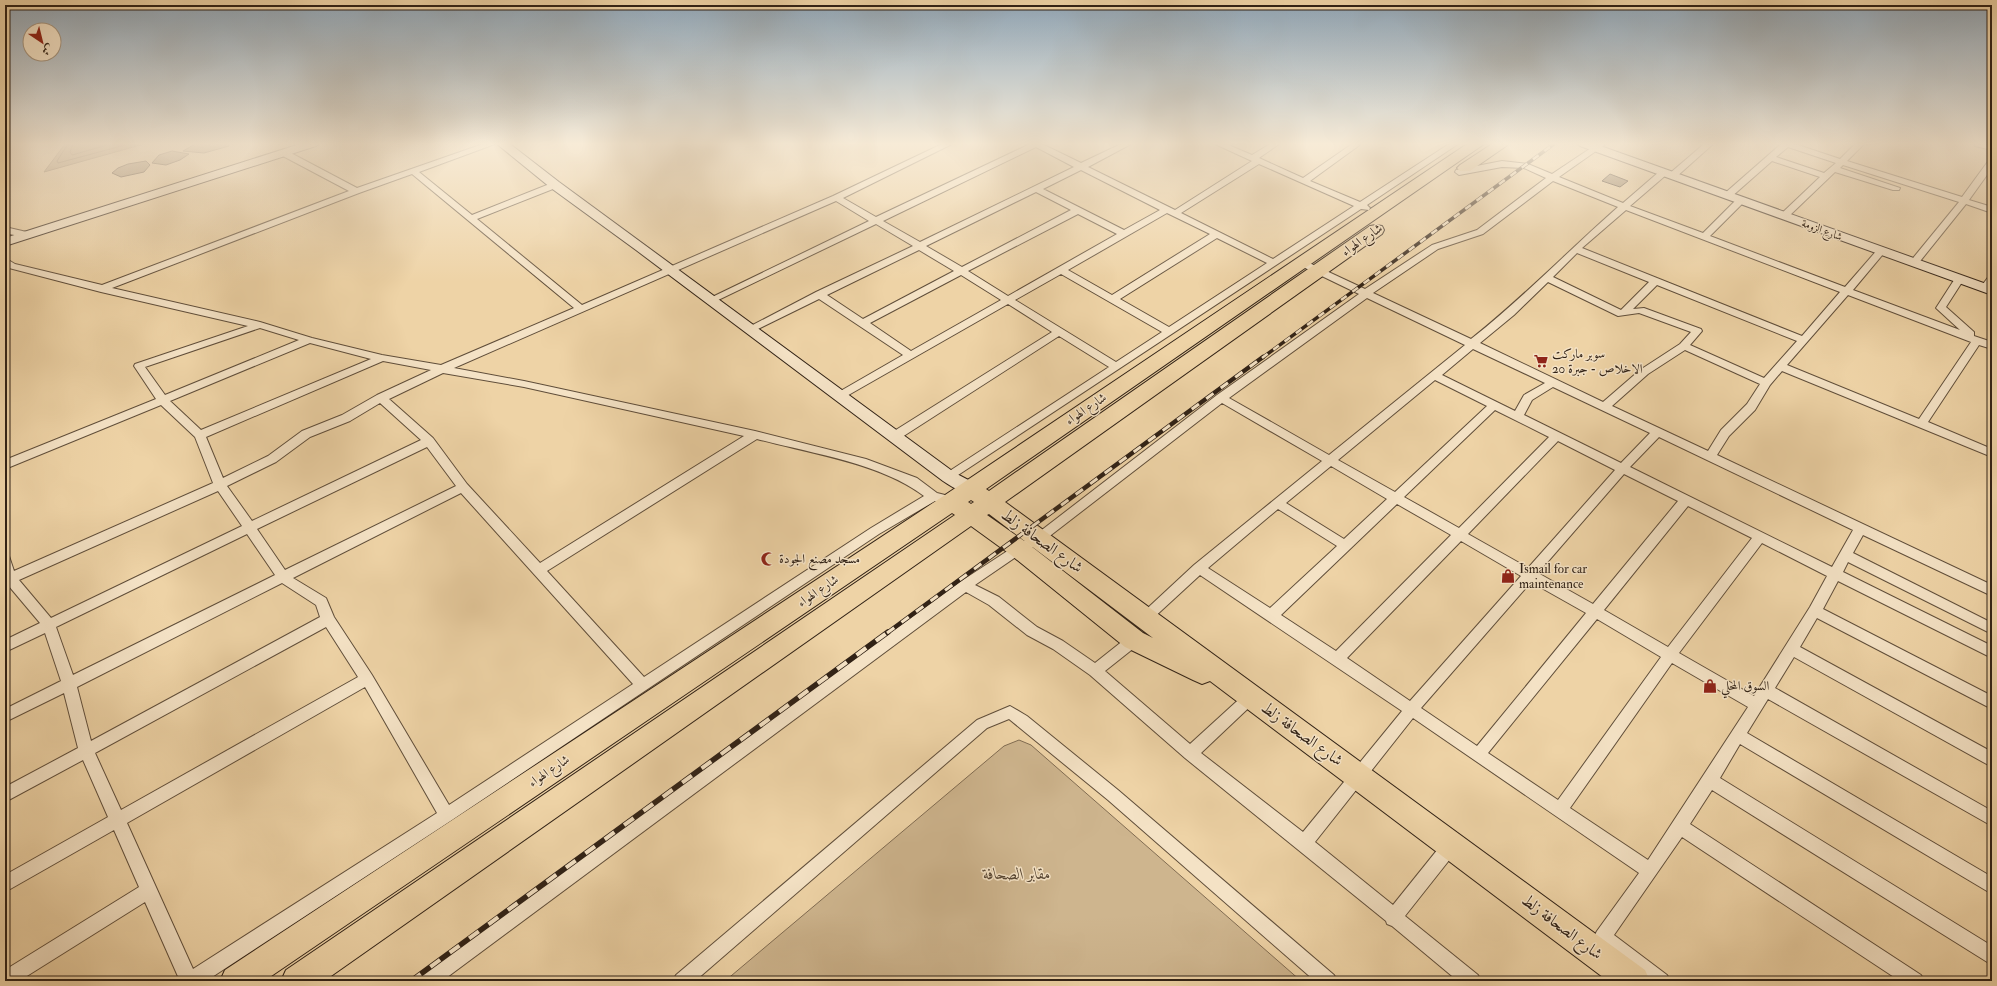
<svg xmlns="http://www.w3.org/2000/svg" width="1997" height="986" viewBox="0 0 1997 986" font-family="'IM FELL Double Pica',Amiri,serif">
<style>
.green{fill:#ceb58e;stroke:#806c52}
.water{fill:#ae9775;stroke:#7c684f}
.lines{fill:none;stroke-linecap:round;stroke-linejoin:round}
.shore{stroke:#705c46;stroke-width:1}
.building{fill:#937e61;stroke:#312216}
.street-casing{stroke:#604e3a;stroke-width:2}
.secondary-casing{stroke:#312216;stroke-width:2}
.highway-casing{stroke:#312216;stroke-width:2}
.street{fill:#f4e2c5;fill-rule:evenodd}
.secondary{fill:#f4e2c5;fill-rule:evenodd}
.highway{fill:#eed3a6;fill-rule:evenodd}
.rail-far2-casing{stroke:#312216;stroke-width:3.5}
.rail-far1-casing{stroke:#312216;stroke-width:4.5}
.rail-casing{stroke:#312216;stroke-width:5.5}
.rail-far2{stroke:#f4e2c5;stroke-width:2.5;stroke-dasharray:7;stroke-linecap:butt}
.rail-far1{stroke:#f4e2c5;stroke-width:3;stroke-dasharray:9;stroke-linecap:butt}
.rail{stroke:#f4e2c5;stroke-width:4;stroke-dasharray:12;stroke-linecap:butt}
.labels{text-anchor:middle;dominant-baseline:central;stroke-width:3;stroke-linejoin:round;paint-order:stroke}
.far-street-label{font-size:11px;fill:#312216;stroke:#f4e2c5}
.street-label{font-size:13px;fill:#312216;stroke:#f4e2c5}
.poi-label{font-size:13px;fill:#312216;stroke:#f4e2c5;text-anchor:start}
.near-street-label{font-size:16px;fill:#312216;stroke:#f4e2c5}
.near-park-label{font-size:16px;font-style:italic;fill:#584734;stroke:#f4e2c5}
</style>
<rect width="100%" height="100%" fill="#eed3a6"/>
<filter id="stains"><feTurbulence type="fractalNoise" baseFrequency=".005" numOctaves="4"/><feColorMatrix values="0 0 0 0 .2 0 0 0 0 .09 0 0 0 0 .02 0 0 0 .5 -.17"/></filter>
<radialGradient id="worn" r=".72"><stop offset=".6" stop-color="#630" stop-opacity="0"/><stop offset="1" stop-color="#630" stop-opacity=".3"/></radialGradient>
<path class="green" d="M1019 740 1031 745 1301 981H725L1004 746Z"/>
<path class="water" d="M65 144H144L44 172Z"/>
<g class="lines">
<path class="shore" d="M68 144 57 161 58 163 129 144
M73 144 70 152 72 155 111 144"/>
</g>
<path class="building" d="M195 144H228L229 146 204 153 183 151Z
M172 151 189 154 180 160 166 165 152 163 159 155Z
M146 161 150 165 144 172 121 177 112 173 118 168 128 164Z
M1610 174 1628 181 1620 187 1602 181Z"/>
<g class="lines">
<defs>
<path id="street" d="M483 144H495L419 172 472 215 552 183H558V187L477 219 582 305 833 196 942 144H952L843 198 876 217 1030 144H1042L1081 163 1121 144H1131L1088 167 1175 210 1252 161 1215 144H1226L1252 155 1270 144H1279L1259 158 1303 178 1352 144H1361L1310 181 1360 202 1449 144H1458L1367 205 1370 208 1369 210 1361 209 949 481 945 480 943 477 945 474 1109 367 1059 336 899 439H891L889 436 891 433 1052 332 1008 304 845 397H837L836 395 837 393 903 355 819 299 754 331H746L745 329 816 292 913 246 876 224 714 302 711 303 706 300 869 221 836 201 454 368 524 381 755 431 866 459 917 478 937 493 957 498 959 501 957 504 953 505 935 501 879 534 452 820 206 981H180L145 902 19 981H5V970L139 887 114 830 5 892V875L108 817 83 760 5 802V787L78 748 64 693 5 722V709L61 681 45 633 5 652V640L40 623 8 585 5 586V554L9 556 14 571 213 483 195 437 161 405 5 469V460L156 399 134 366 135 364 248 326 101 292 9 268 5 265V258L15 264 102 285 349 191 281 155V151H287L357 188ZM1036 147 1074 167 920 242 883 221ZM1259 164 1354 206 1273 259 1181 213ZM1081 170 1160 210 1124 230 1043 189ZM412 174 574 308 441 365 382 355 312 338 260 322 112 288 359 193ZM1036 192 1071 210 962 267 926 246ZM1167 213 1210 234 1112 295 1068 270ZM1078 214 1117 234 1008 296 968 271ZM1217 238 1267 263 1169 327 1120 299ZM919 250 954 271 863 319 827 295ZM1061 274 1162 332 1116 362 1015 300ZM961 275 1001 300 911 351 870 323ZM260 328 299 340 165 395 145 367ZM310 343 371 359 201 430 170 401ZM383 361 431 370 377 395 342 415 302 431 268 456 223 478 206 437ZM443 373 524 387 744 436 540 563 467 484 433 438 389 399ZM380 403 421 440 252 521 227 486 276 462 310 437 350 421ZM757 439C809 453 881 463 924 496L871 528 644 677 547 571ZM427 447 456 486 285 570 257 529ZM218 491 242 526 51 618 19 580ZM461 493 633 684 449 805 372 675 334 617 326 598 293 578ZM247 534 275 575 73 675 56 627ZM282 583 316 605 320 617 91 741 77 687ZM326 627 358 677 121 810 95 753ZM365 687 437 813 193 969 127 823Z
M1597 144H1606L1559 177 1623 203 1660 171H1666V175L1630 206 1703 233 1738 198H1744V202L1710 236 1845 287 1878 249H1884V253L1853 290 1960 330 1936 308 1956 277 1959 276 1964 279 1946 307 1974 332V336L1992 342V349L1979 345 1928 422 1992 449V457L1782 371 1770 385 1755 410 1729 436 1717 455 1992 585V596L1863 535 1853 553 1992 623V634L1848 562 1843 572 1992 646V658L1838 581 1823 609 1992 696V709L1817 618 1800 647 1992 752V767L1794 657 1775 688 1992 811V826L1768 699 1747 733 1992 877V894L1740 744 1720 778 1992 946V965L1712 790 1690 824 1921 975 1924 981H1900L1682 837 1614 935 1667 975 1670 981H1647L1606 949 1601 958 1595 961 1589 958 1586 952 1597 931 1639 873 1413 718 1315 842 1393 905 1446 839 1452 837 1458 839 1460 844 1458 849 1405 916 1478 975 1481 981H1458L1392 926 1387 924 1386 921 1185 758 1090 675 1053 649 1027 635 989 605 966 592 442 981H419L422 975 960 582 1015 546 1034 536 1217 395 1359 294 1299 265V261H1305L1365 289 1432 245 1477 230 1546 178 1524 168 1502 167 1459 175 1455 172 1456 170 1502 161 1528 164 1552 174ZM1553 181 1618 207C1568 251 1523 298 1471 339L1373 293 1438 249 1483 234ZM1626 210 1840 292 1802 336 1582 248ZM1577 253 1649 282 1621 310 1553 277ZM1548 282 1618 316 1639 313 1691 332 1680 344 1640 370 1603 402 1480 343 1514 315ZM1657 285 1797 341 1764 378 1690 345 1702 331 1701 329 1644 308 1633 309ZM1848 295 1971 342 1919 419 1787 365ZM1367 298 1465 345 1329 455 1229 398ZM1473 349 1545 383 1524 395 1515 411 1442 375ZM1685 350 1760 384 1747 404 1721 430 1708 451 1612 406 1648 374ZM1435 380 1487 406 1395 492 1338 460ZM1553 387 1650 433 1621 463 1524 415 1532 400ZM1222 403 1322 461 1194 565 1138 617 1140 621 1145 622 1150 621 1200 575 1402 711 1303 832 1201 753 1257 700 1259 696 1257 692 1252 690 1247 692 1190 744 1105 671 1139 644 1141 640 1139 636 1134 635 1129 636 1095 663 1063 641 1037 627 999 597 975 585 1023 552 1042 542ZM1495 410 1549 437 1459 528 1404 497ZM1659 437 1853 530 1832 567 1630 467ZM1558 441 1615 470 1528 568 1468 534ZM1331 466 1387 499 1344 539 1286 503ZM1624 474 1678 501 1593 604 1538 573ZM1397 504 1451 535 1336 651 1281 615ZM1688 506 1752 538 1668 647 1604 610ZM1278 509 1337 546 1270 608 1208 568ZM1461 541 1521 576 1410 701 1347 658ZM1762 543 1827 576 1810 607 1754 696 1679 653ZM1531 582 1586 613 1477 746 1421 708ZM1597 619 1661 657 1558 800 1488 753ZM1672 663 1748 707 1648 860 1570 808Z
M1704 144H1713L1675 178H1669V174Z
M1781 144H1795L1840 159 1855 144H1864L1847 161 1962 197 1989 160 1992 159V168L1969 200 1992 207V213L1966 204 1917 265 1914 266 1909 263 1959 202 1843 165 1840 168 1900 188 1899 190H1893L1835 172 1787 218 1784 219 1780 216 1781 214 1820 177 1772 161 1730 198H1724V194ZM1788 147 1836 163 1824 173 1776 157Z
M1974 144 1992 145V150L1975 146Z
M5 227 31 233 33 235 28 238 5 233Z
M1992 275V285L1988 290H1982L1980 288 1989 276Z
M1010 706 1027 716 1118 790 1334 975 1337 981H1315L1108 800 1009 719 987 728 695 981H673L676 975 977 720Z"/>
<path id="secondary" d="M300 144H318L316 146 5 246V238Z
M497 144H510L559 182 955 473 976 484 978 488 976 492C964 496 953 487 943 481L636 250 551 188Z
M1578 144H1595L1992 286V295L1580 146Z"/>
<path id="highway" d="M1467 144H1484L986 489 989 491 1370 226 1376 225 1382 226 1384 230 1382 234 1005 502 1645 970 1650 981H1608L1210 681 1202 684 1193 680 1125 647 1011 555 971 526 324 981H281L286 970 955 515 952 513 264 981H220L225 970 945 495ZM971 500 974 502 971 504 968 502ZM989 514 1153 638 1143 633 1027 543 987 515Z
M1492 144H1509L1470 171H1460L1457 168 1460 165Z"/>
</defs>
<use href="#street" class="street-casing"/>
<use href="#secondary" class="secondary-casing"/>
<use href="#highway" class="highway-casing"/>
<use href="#street" class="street"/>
<use href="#secondary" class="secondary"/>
<use href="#highway" class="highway"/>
<defs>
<path id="rail-far2" d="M1262 358 1554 144"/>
<path id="rail-far1" d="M887 633 1263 357"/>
<path id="rail" d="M411 981 888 632"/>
</defs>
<use href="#rail-far2" class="rail-far2-casing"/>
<use href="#rail-far1" class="rail-far1-casing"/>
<use href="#rail" class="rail-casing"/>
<use href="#rail-far2" class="rail-far2"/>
<use href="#rail-far1" class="rail-far1"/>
<use href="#rail" class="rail"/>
</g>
<linearGradient id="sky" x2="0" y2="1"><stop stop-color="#91a8ba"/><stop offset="0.51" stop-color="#f7ebd7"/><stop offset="1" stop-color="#f7ebd7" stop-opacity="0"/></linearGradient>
<rect width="1997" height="282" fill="url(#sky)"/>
<defs>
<symbol id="supermarket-bare" viewBox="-9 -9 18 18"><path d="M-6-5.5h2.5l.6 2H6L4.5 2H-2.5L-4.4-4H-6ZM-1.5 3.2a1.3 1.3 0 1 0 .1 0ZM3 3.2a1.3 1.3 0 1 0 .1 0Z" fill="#8f2418" stroke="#f4e2c5" stroke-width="2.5" paint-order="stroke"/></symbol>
<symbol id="mosque-bare" viewBox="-9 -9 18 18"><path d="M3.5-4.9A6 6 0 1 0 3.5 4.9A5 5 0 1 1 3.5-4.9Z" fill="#8f2418" stroke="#f4e2c5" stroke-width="2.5" paint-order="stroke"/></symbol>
<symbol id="shop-bare" viewBox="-9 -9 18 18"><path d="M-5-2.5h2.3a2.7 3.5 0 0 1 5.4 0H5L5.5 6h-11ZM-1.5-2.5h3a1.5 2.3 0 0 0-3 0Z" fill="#8f2418" stroke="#f4e2c5" stroke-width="2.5" paint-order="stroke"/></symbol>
</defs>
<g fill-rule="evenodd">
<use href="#supermarket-bare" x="1531" y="351" width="20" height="20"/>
<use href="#mosque-bare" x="758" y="549" width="20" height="20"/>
<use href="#shop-bare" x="1498" y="566" width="20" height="20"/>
<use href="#shop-bare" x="1700" y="676" width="20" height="20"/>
</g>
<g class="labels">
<g class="far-street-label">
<text transform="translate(1822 230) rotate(20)">شارع الزومة</text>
</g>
<g class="street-label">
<text transform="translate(1362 240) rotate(-35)">شارع الهواء</text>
<text transform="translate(1086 409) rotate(-34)">شارع الهواء</text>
<text transform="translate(818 591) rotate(-34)">شارع الهواء</text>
<text transform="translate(549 771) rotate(-34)">شارع الهواء</text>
</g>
<g class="poi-label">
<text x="1552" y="354">سوبر ماركت<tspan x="1552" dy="15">الاخلاص - جبرة 20</tspan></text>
<text x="779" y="559">مسجد مصنع الجودة</text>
<text x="1519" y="569">Ismail for car<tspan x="1519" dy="15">maintenance</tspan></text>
<text x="1721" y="686">السوق المحلي</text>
</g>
<g class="near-street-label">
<text transform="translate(1042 541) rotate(36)">شارع الصحافة زلط</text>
<text transform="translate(1302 734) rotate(36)">شارع الصحافة زلط</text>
<text transform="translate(1562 927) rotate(37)">شارع الصحافة زلط</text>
</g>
<g class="near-park-label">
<text x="1017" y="874">مقابر الصحافة</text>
</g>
</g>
<rect width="1997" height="986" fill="none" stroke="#eed3a6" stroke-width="20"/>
<rect x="6" y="6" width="1985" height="974" fill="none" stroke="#312216" stroke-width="2"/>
<rect x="10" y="10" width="1977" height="966" fill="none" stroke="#312216"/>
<g transform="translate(42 42) rotate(145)"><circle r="19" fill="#f4e2c5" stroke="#a6957f"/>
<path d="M0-3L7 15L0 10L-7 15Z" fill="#8f2418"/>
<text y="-6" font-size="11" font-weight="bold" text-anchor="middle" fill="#312216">ش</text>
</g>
<rect width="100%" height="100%" filter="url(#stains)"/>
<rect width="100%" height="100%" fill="url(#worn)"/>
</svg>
